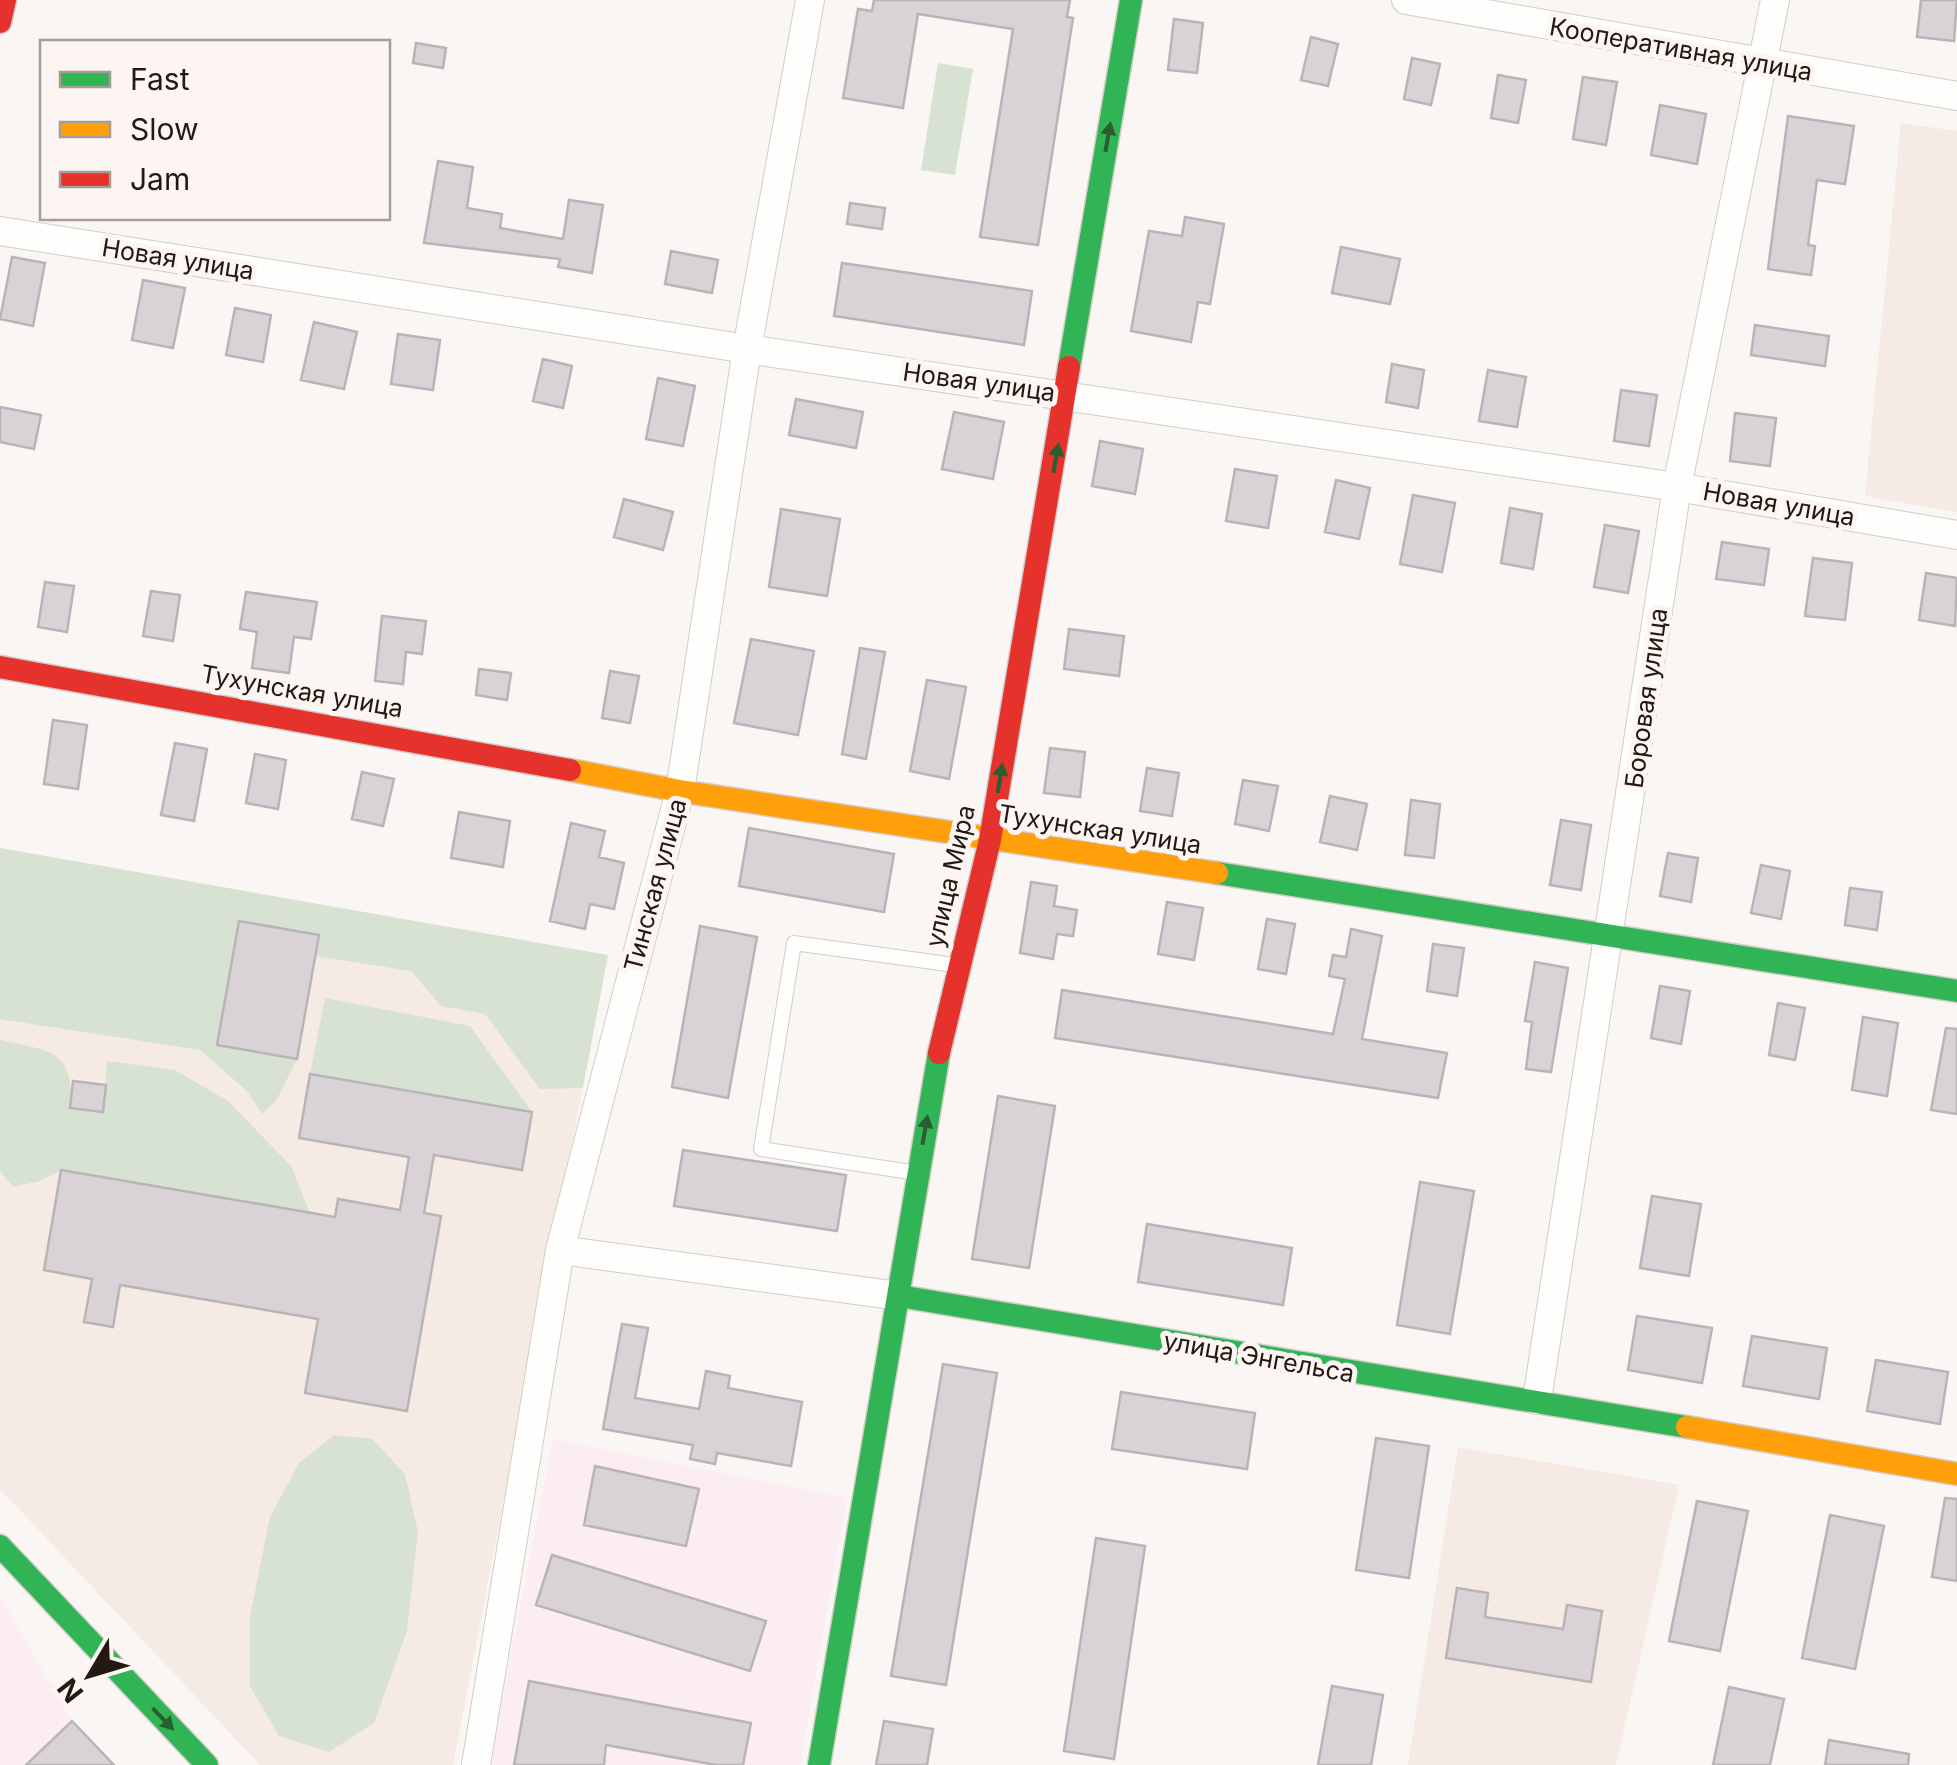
<svg xmlns="http://www.w3.org/2000/svg" width="1957" height="1765" viewBox="0 0 1957 1765" font-family="Inter,sans-serif">
<style>
.industrial{fill:#fbedf1}
.built{fill:#f5eae4}
.green{fill:#d8e2d2}
.building{fill:#d9d3d8;stroke:#b9b4b8;stroke-width:2.5}
.lines{fill:none;stroke-linecap:round;stroke-linejoin:round}
.lane-casing{stroke:#d4ccc8;stroke-width:16}
.street-casing{stroke:#d4ccc8;stroke-width:30}
.fast-casing{stroke:#d4ccc8;stroke-width:25}
.slow-casing{stroke:#d4ccc8;stroke-width:25}
.jam-casing{stroke:#d4ccc8;stroke-width:25}
.lane{stroke:#fefefd;stroke-width:14}
.street{stroke:#fefefd;stroke-width:28}
.fast{stroke:#30b455;stroke-width:22}
.slow{stroke:#ff9f0a;stroke-width:22}
.jam{stroke:#e5322d;stroke-width:22}
.oneway{fill:#295e30}
.labels{text-anchor:middle;dominant-baseline:central;stroke-width:10;stroke-linejoin:round;paint-order:stroke}
.street-label{font-size:25px;fill:#241812;stroke:#fcf5f1}
</style>
<rect width="100%" height="100%" fill="#f9f6f4"/>
<path class="industrial" d="M553 1439 847 1498 800 1765H489Z
M0 1597 72 1721 114 1765H0Z"/>
<path class="built" d="M1901 123 1957 131V512L1865 496Z
M0 848 608 955 453 1765H260L0 1489Z
M1458 1447 1679 1485 1616 1765H1408Z"/>
<path class="green" d="M938 63 973 69 955 175 921 170Z
M0 848 608 955 583 1088 540 1089 485 1014 441 1006 411 971 315 956 318 935 240 921 218 1045 297 1059 276 1101 262 1114 247 1091 200 1050 0 1019Z
M325 998 470 1026 532 1112 310 1074Z
M0 1040C52 1052 73 1048 71 1108L103 1111 107 1061 175 1070 228 1101 291 1166 310 1213 61 1170 40 1181 13 1187 0 1171Z
M334 1435 372 1439 405 1474 418 1532 407 1631 374 1723 329 1752 279 1736 250 1686V1617L270 1517 299 1463Z"/>
<path class="building" d="M874 0H1070L1067 17 1073 18 1038 245 980 237 1013 29 918 14 903 108 843 98 858 9 872 11Z
M1921 0H1957L1954 41 1917 37Z
M1174 19 1203 23 1197 73 1168 70Z
M1311 37 1338 44 1328 86 1301 80Z
M416 43 446 48 443 68 413 63Z
M1412 58 1440 64 1431 105 1404 99Z
M1498 75 1526 80 1518 123 1491 118Z
M1583 77 1617 82 1606 145 1573 139Z
M1660 105 1706 114 1697 164 1651 155Z
M1788 116 1854 126 1845 184 1817 180 1808 245 1815 246 1811 275 1768 269Z
M438 161 473 167 467 208 502 214 500 228 563 239 569 200 603 205 592 273 558 267 560 259 424 243Z
M850 203 885 208 882 229 847 224Z
M1185 217 1224 224 1210 304 1198 302 1191 342 1131 331 1149 231 1182 236Z
M1341 247 1400 259 1390 304 1332 293Z
M671 251 718 260 712 293 665 284Z
M12 257 45 263 33 326 0 319Z
M842 263 1032 291 1024 345 834 316Z
M143 280 185 288 173 348 132 340Z
M235 308 271 315 263 362 226 355Z
M314 322 357 332 344 389 301 380Z
M1755 325 1829 336 1825 366 1751 355Z
M398 334 440 340 433 390 391 384Z
M543 359 572 366 563 408 533 401Z
M1392 364 1424 370 1418 408 1386 402Z
M1488 370 1526 377 1517 427 1479 421Z
M658 378 695 386 683 446 646 439Z
M1621 390 1657 395 1649 446 1614 441Z
M796 399 863 412 856 448 789 435Z
M0 407 41 415 34 449 0 442Z
M954 412 1004 422 993 479 942 469Z
M1735 413 1776 418 1770 466 1730 461Z
M1100 441 1143 449 1135 494 1092 486Z
M1235 469 1277 476 1268 528 1226 521Z
M1336 480 1370 488 1359 539 1325 532Z
M1413 495 1455 503 1442 572 1400 564Z
M624 499 673 512 663 550 614 537Z
M1510 508 1542 514 1533 569 1501 563Z
M781 509 840 519 827 596 769 587Z
M1605 525 1639 531 1628 593 1594 587Z
M1722 542 1769 549 1764 585 1716 579Z
M1813 558 1852 563 1845 620 1805 616Z
M1926 573 1957 578 1955 626 1919 620Z
M45 582 74 586 67 632 38 627Z
M151 591 180 595 173 641 143 636Z
M246 592 317 602 311 639 294 637 289 673 252 668 257 632 240 629Z
M382 616 426 621 422 654 406 652 403 684 375 681Z
M1069 629 1124 636 1119 676 1064 669Z
M751 639 814 651 798 735 734 723Z
M860 648 885 652 866 759 842 754Z
M479 669 511 673 507 700 476 695Z
M610 671 639 676 630 723 602 718Z
M927 680 966 687 949 779 910 771Z
M53 720 87 725 78 789 44 784Z
M175 743 207 749 194 821 161 815Z
M1050 748 1085 752 1080 797 1044 793Z
M255 754 286 760 278 809 246 803Z
M1147 768 1179 773 1172 816 1140 811Z
M362 772 394 779 383 826 352 819Z
M1243 780 1278 786 1269 831 1235 824Z
M1330 796 1367 804 1357 850 1320 842Z
M1411 800 1440 804 1434 858 1405 855Z
M459 812 510 821 503 867 451 858Z
M1561 820 1591 825 1581 890 1550 885Z
M571 823 605 831 599 857 624 863 614 909 590 904 585 929 550 921Z
M749 828 894 854 884 912 739 886Z
M1668 853 1698 858 1691 902 1660 896Z
M1761 865 1790 871 1781 919 1751 913Z
M1031 882 1057 886 1054 906 1077 910 1073 936 1057 934 1053 959 1020 953Z
M1850 888 1882 892 1877 930 1845 925Z
M1167 902 1203 908 1194 960 1158 954Z
M1267 919 1295 924 1286 974 1258 969Z
M239 921 319 935 297 1059 217 1045Z
M700 926 757 937 728 1098 672 1087Z
M1351 929 1382 936 1362 1039 1447 1053 1438 1098 1055 1038 1062 990 1333 1034 1345 979 1329 976 1333 955 1346 957Z
M1433 944 1464 948 1457 996 1427 991Z
M1535 962 1568 968 1551 1072 1526 1069 1532 1022 1525 1021Z
M1660 986 1690 991 1681 1044 1651 1038Z
M1778 1003 1805 1008 1795 1060 1769 1055Z
M1863 1017 1898 1023 1887 1096 1852 1090Z
M1946 1028 1957 1029V1114L1931 1110Z
M310 1074 532 1112 522 1170 434 1155 424 1213 441 1216 407 1411 305 1393 318 1319 120 1285 113 1327 84 1322 92 1279 44 1270 61 1170 335 1217 338 1199 400 1210 409 1157 299 1138Z
M73 1081 106 1085 103 1112 70 1108Z
M998 1096 1055 1106 1029 1268 972 1259Z
M683 1150 846 1175 837 1231 674 1206Z
M1420 1182 1474 1191 1450 1334 1397 1325Z
M1652 1196 1701 1204 1689 1276 1640 1268Z
M1147 1224 1292 1248 1283 1305 1138 1282Z
M1637 1316 1712 1328 1702 1383 1628 1370Z
M622 1324 648 1328 635 1398 699 1409 706 1371 730 1376 728 1388 802 1402 791 1466 717 1453 715 1464 690 1459 693 1445 603 1429Z
M1752 1336 1827 1348 1819 1399 1743 1386Z
M1876 1360 1948 1372 1940 1424 1867 1411Z
M943 1364 997 1373 946 1685 891 1676Z
M1121 1392 1255 1413 1247 1469 1112 1449Z
M1376 1438 1429 1446 1409 1578 1356 1570Z
M595 1466 699 1489 686 1546 584 1525Z
M1945 1498 1957 1499V1581L1932 1577Z
M1697 1501 1748 1511 1720 1651 1669 1641Z
M1830 1515 1884 1526 1855 1669 1802 1658Z
M1096 1538 1145 1546 1114 1759 1064 1751Z
M552 1555 766 1621 750 1671 536 1605Z
M1457 1588 1488 1593 1485 1617 1563 1629 1567 1605 1602 1611 1591 1682 1446 1658Z
M529 1681 751 1723 743 1765H716L606 1745 604 1765H514Z
M1332 1686 1383 1695 1371 1765H1318Z
M1729 1687 1784 1699 1770 1765H1713Z
M72 1721 114 1765H26Z
M884 1721 933 1729 927 1765H876Z
M1829 1740 1909 1754 1908 1765H1825Z"/>
<g class="lines">
<defs>
<path id="lane" d="M917 1173 761 1149 794 943 955 965"/>
<path id="street" d="M1406 0 1957 96
M0 231 747 349 1677 487 1957 535
M560 1250 899 1296
M1537 1400 1677 487 1775 0
M476 1765 560 1250 680 791 747 349 810 0"/>
<path id="fast" d="M1069 367 1131 0
M1217 873 1957 991
M899 1296 1687 1427
M0 1546 207 1765
M819 1765 939 1053"/>
<path id="slow" d="M570 770 680 791 1217 873
M1687 1427 1957 1474"/>
<path id="jam" d="M0 22 5 0
M0 667 570 770
M939 1053 990 840 1069 367"/>
</defs>
<use href="#lane" class="lane-casing"/>
<use href="#street" class="street-casing"/>
<use href="#fast" class="fast-casing"/>
<use href="#slow" class="slow-casing"/>
<use href="#jam" class="jam-casing"/>
<use href="#lane" class="lane"/>
<use href="#street" class="street"/>
<use href="#fast" class="fast"/>
<use href="#slow" class="slow"/>
<use href="#jam" class="jam"/>
</g>
<defs><path id="oneway-solid" d="M-6-.8H1V-3.2L6.5 0L1 3.2V.8H-6Z" transform="scale(2.5)"/></defs>
<g class="oneway">
<use href="#oneway-solid" transform="translate(1108 137) rotate(-80)"/>
<use href="#oneway-solid" transform="translate(1056 458) rotate(-80)"/>
<use href="#oneway-solid" transform="translate(1000 778) rotate(-81)"/>
<use href="#oneway-solid" transform="translate(925 1130) rotate(-80)"/>
<use href="#oneway-solid" transform="translate(163 1719) rotate(46)"/>
</g>
<g class="labels">
<g class="street-label">
<text transform="translate(1681 49) rotate(10)">Кооперативная улица</text>
<text transform="translate(178 259) rotate(9)">Новая улица</text>
<text transform="translate(979 382) rotate(8)">Новая улица</text>
<text transform="translate(1779 504) rotate(10)">Новая улица</text>
<text transform="translate(302 691) rotate(10)">Тухунская улица</text>
<text transform="translate(1646 698) rotate(-82)">Боровая улица</text>
<text transform="translate(1100 829) rotate(9)">Тухунская улица</text>
<text transform="translate(950 876) rotate(-77)">улица Мира</text>
<text transform="translate(655 885) rotate(-75)">Тинская улица</text>
<text transform="translate(1259 1357) rotate(10)">улица Энгельса</text>
</g>
</g>
<rect x="40" y="40" width="350" height="180" fill="#fcf5f1" stroke="#a69d98" stroke-width="2.5"/>
<rect x="60" y="72" width="50" height="15" fill="#30b455" stroke="#a69d98" stroke-width="2.5"/>
<text x="130" y="90" font-size="30" fill="#241812">Fast</text>
<rect x="60" y="122" width="50" height="15" fill="#ff9f0a" stroke="#a69d98" stroke-width="2.5"/>
<text x="130" y="140" font-size="30" fill="#241812">Slow</text>
<rect x="60" y="172" width="50" height="15" fill="#e5322d" stroke="#a69d98" stroke-width="2.5"/>
<text x="130" y="190" font-size="30" fill="#241812">Jam</text>
<g transform="translate(90 1675) rotate(232)" stroke="#fcf5f1" stroke-width="8" paint-order="stroke">
<path d="M0-8L18 38L0 25L-18 38Z" fill="#241812"/>
<text y="-15" font-size="28" font-weight="bold" text-anchor="middle" fill="#241812">N</text>
</g>
</svg>
